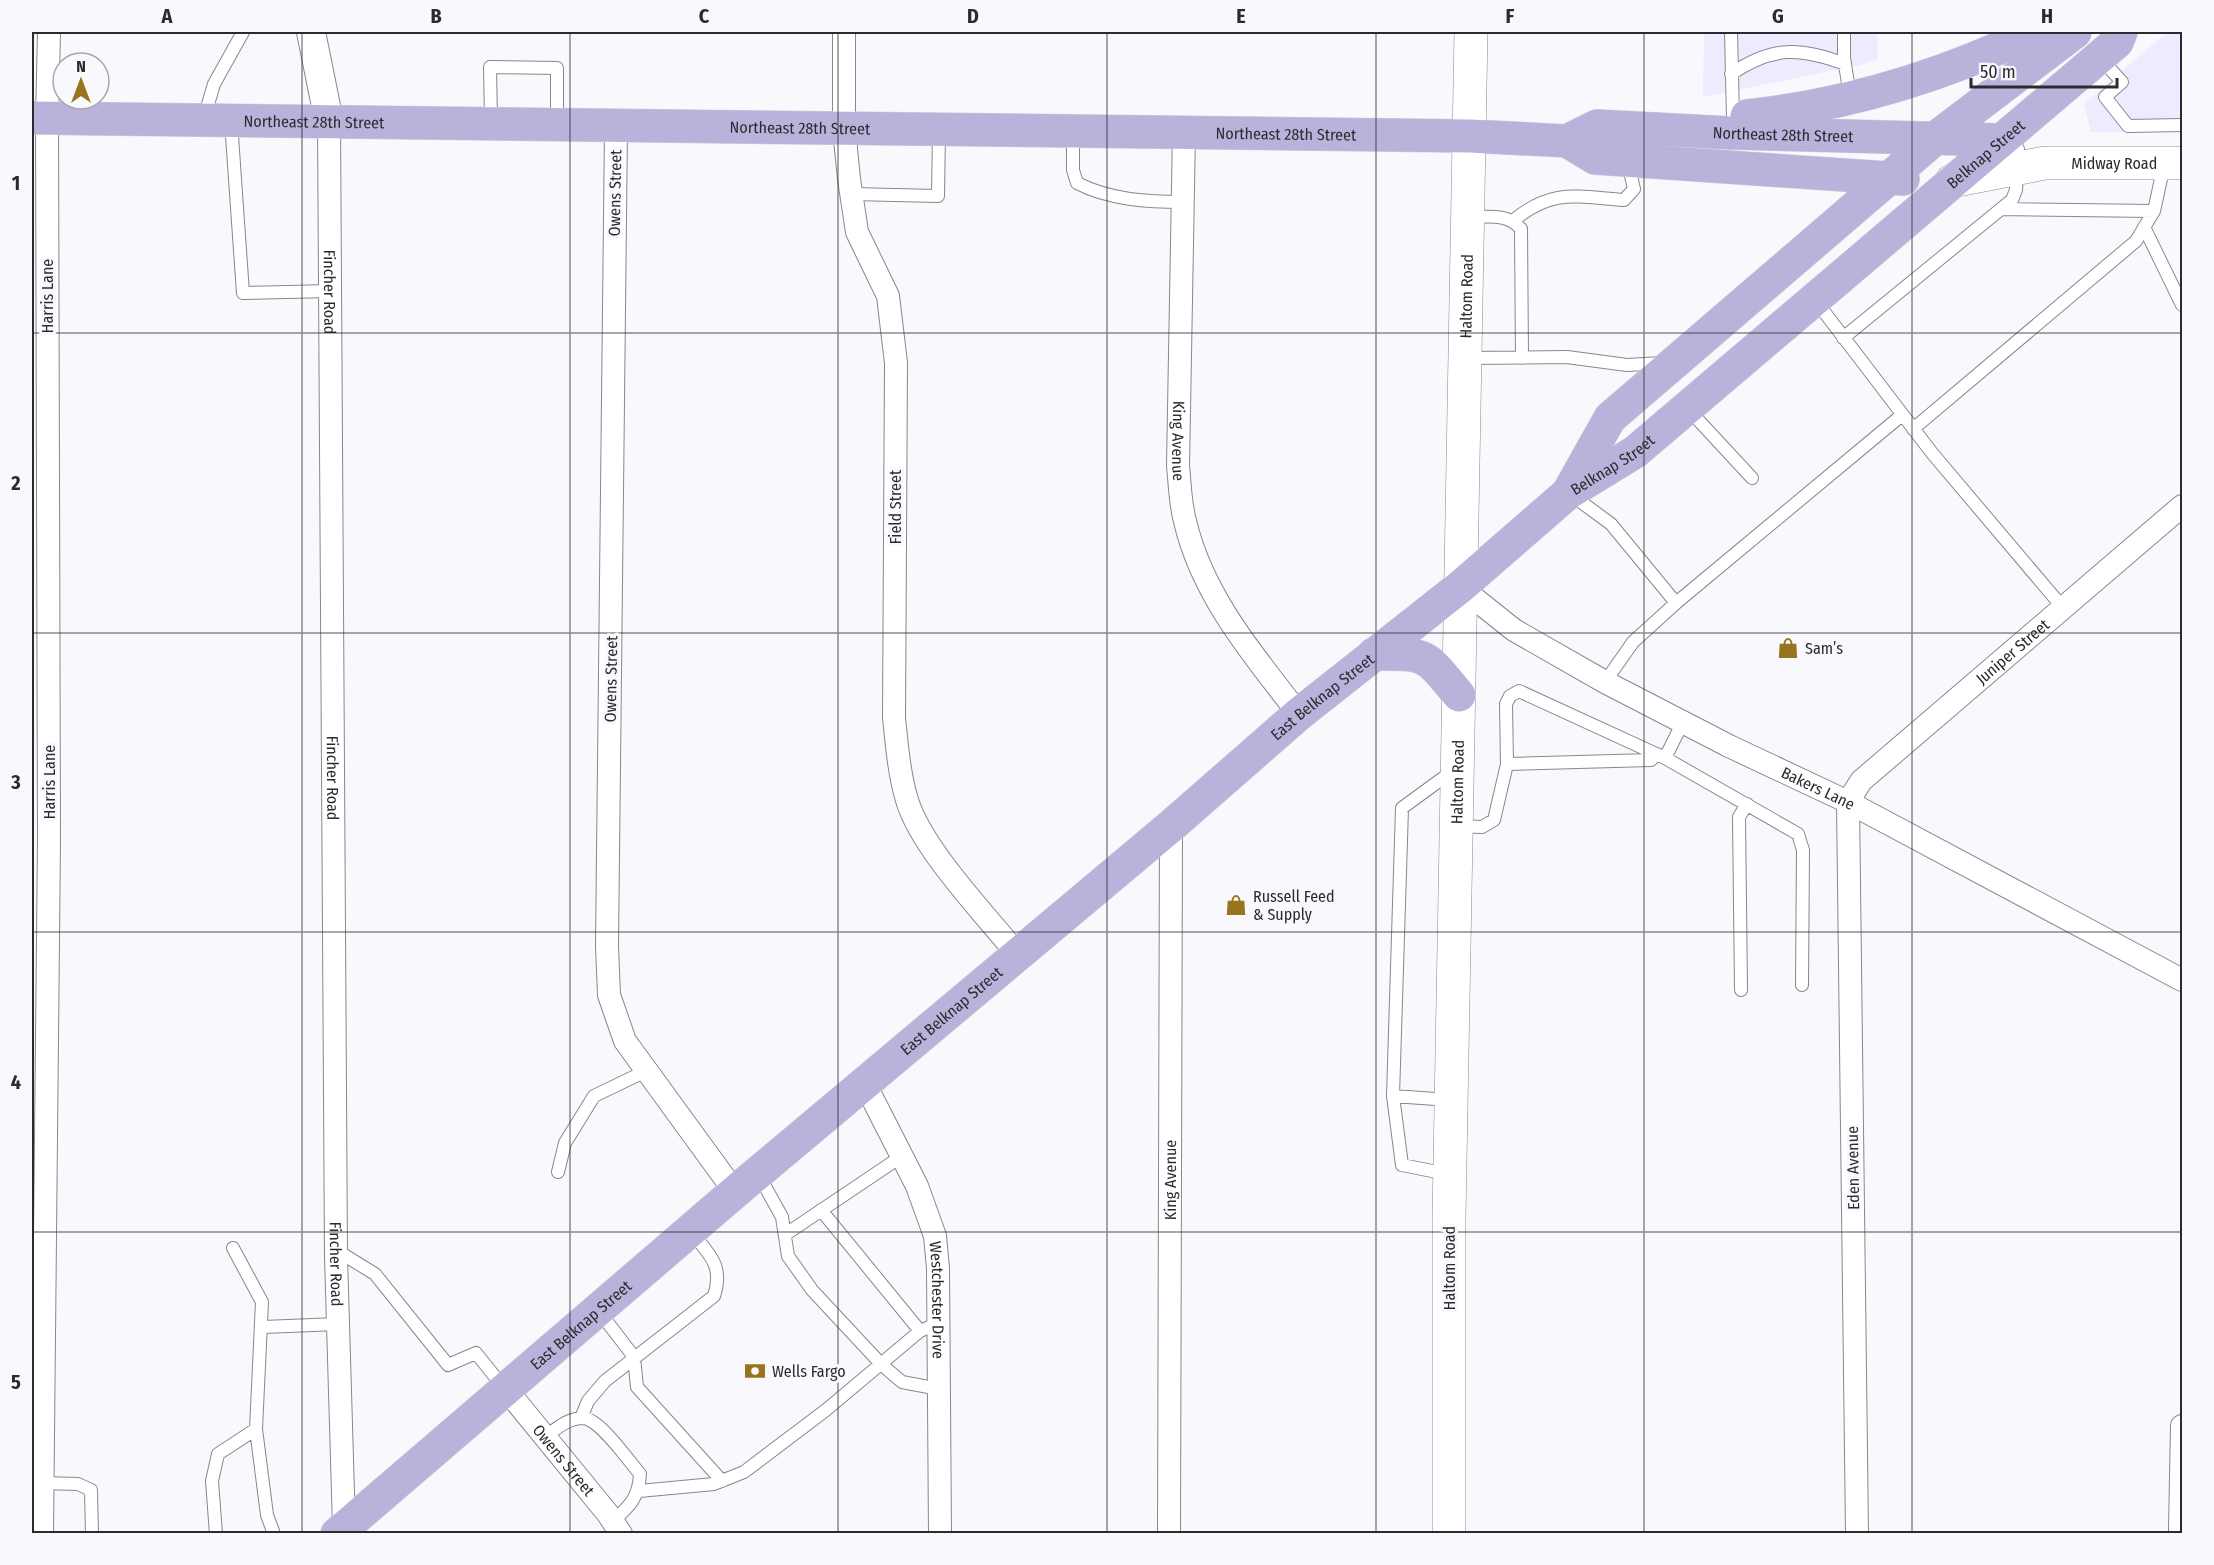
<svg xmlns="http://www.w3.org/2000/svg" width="2214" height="1565" viewBox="0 0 2214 1565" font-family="'Fira Sans Condensed',sans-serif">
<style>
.built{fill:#eeebfe}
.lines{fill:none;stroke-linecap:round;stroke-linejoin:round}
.service-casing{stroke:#888691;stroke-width:14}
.minor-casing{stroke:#888691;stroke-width:24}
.tertiary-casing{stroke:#888691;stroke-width:30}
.secondary-casing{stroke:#888691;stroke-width:34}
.primary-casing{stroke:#d5d5d5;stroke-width:34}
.service{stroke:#fff;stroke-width:12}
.minor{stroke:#fff;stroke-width:22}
.tertiary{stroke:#fff;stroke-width:28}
.secondary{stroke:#fff;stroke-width:33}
.primary{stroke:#bbb2dc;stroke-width:33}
.grid{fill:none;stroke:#2b2b2f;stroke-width:1.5;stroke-opacity:0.55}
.labels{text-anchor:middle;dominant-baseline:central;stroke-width:6;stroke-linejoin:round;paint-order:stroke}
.street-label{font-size:16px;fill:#2b2b2f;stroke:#f9f8fd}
.poi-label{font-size:16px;fill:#2b2b2f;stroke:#f9f8fd;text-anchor:start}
.neatline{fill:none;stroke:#2b2b2f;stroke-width:2}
.grid-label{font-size:20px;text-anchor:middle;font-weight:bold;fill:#2b2b2f}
</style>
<rect width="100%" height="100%" fill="#f9f8fd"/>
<path class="built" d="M1704 32H1877L1878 59 1860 65 1703 97Z
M2167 32H2182V132H2091L2084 104Z"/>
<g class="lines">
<defs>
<path id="service" d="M1731 32 1733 118
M1844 32V58L1850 96
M2101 59 2122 82 2105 97 2128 126 2182 125
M1731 74C1772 46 1800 47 1845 64
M204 118 214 84 243 32
M491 121 490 67 557 68V124
M231 122 243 293 332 291
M1073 133V170L1077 183C1110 200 1148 202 1184 202
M852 194 938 196 939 131
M2003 209 2154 211
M1469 217C1488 217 1508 213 1521 229L1522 358
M1514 220C1553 188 1577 197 1624 200L1634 189 1628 163
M2144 227 2182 305
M1815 300 1932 453 2064 609
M1843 338 2012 200 2016 190 2018 149
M1467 358 1567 357 1627 365 1662 363
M1688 409 1752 478
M1913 429 2136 241 2154 211 2164 165
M1569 493 1611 524 1676 603 1902 415
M1605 682 1633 642 1676 603
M1665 758 1683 722
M1507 764 1506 704 1510 696 1519 691 1665 758 1798 834 1803 850 1802 985
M1457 826 1482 827 1494 820 1507 764 1651 760 1657 754
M1741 990 1739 817 1747 804
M1393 1096 1402 1165 1447 1174
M1450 1100 1393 1096 1402 808 1454 770
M558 1172 565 1143 594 1096 646 1071
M758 1174 782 1217 788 1256 812 1290 881 1364 902 1382 939 1389
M821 1210 920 1331
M786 1234 902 1156
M233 1248 262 1302 256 1429 267 1515 274 1534
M336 1250 375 1274 448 1365 476 1353 504 1388
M598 1310 634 1357 637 1387 722 1481
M263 1327 338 1324
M581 1418 588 1401 605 1381 714 1296C724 1265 709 1254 691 1232
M545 1437C556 1429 568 1418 583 1418 600 1419 628 1460 640 1474 639 1497 630 1506 613 1521
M42 1483 78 1484 91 1490 92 1534
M639 1491 714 1484 744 1472 826 1410 920 1331 939 1323
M216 1534 212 1481 218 1454 256 1429"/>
<g id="minor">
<path d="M844 32V129L849 179 857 232 888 296 896 363 894 718C897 745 899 774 907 800 921 848 985 914 1017 954"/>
<path id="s1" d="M329 121 336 1256 344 1527"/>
<path d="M616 127 607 946 609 995 625 1041 735 1192"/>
<path id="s2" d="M1184 132 1178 466C1180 484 1180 503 1185 521 1202 595 1253 655 1299 714"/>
<path id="s3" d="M1460 587 1514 630 1605 682 1729 746 1848 802 2182 980"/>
<path id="s4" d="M864 1082 917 1186 935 1236 938 1268 940 1534"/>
<path id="s5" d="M505 1388 608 1514 621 1534"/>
<path d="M2180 1530 2182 1426"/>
<path d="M42 1534 49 840 47 119 49 32"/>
<path id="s6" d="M1169 1534 1171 826"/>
<path id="s7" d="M1857 1534 1848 802 1861 781 2182 506"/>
</g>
<path id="tertiary" d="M311 32 329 121"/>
<g id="secondary">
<path id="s8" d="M1952 181 2045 163H2182"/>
<path id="s9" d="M1449 1534V1216L1471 32"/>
</g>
<g id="primary">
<path d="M1747 116C1847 105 1943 76 2034 32"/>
<path id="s10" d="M32 118 1470 136 1567 141 1597 126 1731 133 2001 140"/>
<path d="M1567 141 1595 158 1903 179"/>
<path d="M1569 491 1610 418 1938 136 2075 32"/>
<path d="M1374 654C1429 654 1424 653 1459 695"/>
<path id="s11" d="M337 1534 735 1192 1171 826 1299 714 1460 587 1568 493 1635 452 2117 42 2121 32"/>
</g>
</defs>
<use href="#service" class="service-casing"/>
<use href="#minor" class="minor-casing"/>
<use href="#tertiary" class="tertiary-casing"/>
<use href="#secondary" class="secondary-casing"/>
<use href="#primary" class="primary-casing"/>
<use href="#service" class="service"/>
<use href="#minor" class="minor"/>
<use href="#tertiary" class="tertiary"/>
<use href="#secondary" class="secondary"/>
<use href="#primary" class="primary"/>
</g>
<path class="grid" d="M302 32V1534M570 32V1534M838 32V1534M1107 32V1534M1376 32V1534M1644 32V1534M1912 32V1534M32 333H2182M32 633H2182M32 932H2182M32 1232H2182"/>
<defs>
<symbol id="shop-bare" viewBox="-9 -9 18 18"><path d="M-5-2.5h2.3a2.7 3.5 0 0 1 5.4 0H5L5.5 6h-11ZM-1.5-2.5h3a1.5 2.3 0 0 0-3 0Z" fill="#99741f" stroke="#f9f8fd" stroke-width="2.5" paint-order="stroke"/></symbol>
<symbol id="bank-bare" viewBox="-9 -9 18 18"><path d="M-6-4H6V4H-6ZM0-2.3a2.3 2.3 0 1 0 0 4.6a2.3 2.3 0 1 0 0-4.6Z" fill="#99741f" stroke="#f9f8fd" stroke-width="2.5" paint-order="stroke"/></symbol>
</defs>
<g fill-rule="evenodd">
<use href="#shop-bare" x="1773" y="633" width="30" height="30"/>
<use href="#shop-bare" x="1221" y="890" width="30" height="30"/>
<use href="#bank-bare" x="740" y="1356" width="30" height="30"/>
</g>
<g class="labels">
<g class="street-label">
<text stroke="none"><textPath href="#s10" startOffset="282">Northeast 28th Street</textPath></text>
<text stroke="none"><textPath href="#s10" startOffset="768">Northeast 28th Street</textPath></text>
<text stroke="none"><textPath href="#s10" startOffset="1755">Northeast 28th Street</textPath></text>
<text stroke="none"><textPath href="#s10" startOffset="1254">Northeast 28th Street</textPath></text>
<text stroke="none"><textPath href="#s11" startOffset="2151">Belknap Street</textPath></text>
<text stroke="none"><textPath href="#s8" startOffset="164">Midway Road</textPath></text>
<text transform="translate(615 193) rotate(-89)">Owens Street</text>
<text stroke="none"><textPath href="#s1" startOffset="171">Fincher Road</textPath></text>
<text transform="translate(47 296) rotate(-90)">Harris Lane</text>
<text stroke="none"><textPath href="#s9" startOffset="1238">Haltom Road</textPath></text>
<text stroke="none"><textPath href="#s2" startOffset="309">King Avenue</textPath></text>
<text stroke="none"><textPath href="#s11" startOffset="1665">Belknap Street</textPath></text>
<text transform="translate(895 507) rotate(-90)">Field Street</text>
<text stroke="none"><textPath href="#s7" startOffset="956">Juniper Street</textPath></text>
<text transform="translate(611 679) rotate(-89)">Owens Street</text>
<text stroke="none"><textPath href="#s11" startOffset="1293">East Belknap Street</textPath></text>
<text stroke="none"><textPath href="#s1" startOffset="657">Fincher Road</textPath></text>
<text transform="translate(49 782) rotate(-90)">Harris Lane</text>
<text stroke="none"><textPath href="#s9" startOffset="752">Haltom Road</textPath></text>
<text stroke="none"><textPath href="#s3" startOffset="412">Bakers Lane</textPath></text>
<text stroke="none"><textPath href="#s11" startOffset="807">East Belknap Street</textPath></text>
<text transform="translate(1853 1168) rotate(-91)">Eden Avenue</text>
<text stroke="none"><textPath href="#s6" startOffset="354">King Avenue</textPath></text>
<text stroke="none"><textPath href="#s1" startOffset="1143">Fincher Road</textPath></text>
<text transform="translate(1449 1268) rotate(-90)">Haltom Road</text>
<text stroke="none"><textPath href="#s4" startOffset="234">Westchester Drive</textPath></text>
<text stroke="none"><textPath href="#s11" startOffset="321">East Belknap Street</textPath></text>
<text stroke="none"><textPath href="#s5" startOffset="93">Owens Street</textPath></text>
</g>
<g class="poi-label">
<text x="1805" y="648">Sam’s</text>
<text x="1253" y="896">Russell Feed<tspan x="1253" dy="18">&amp; Supply</tspan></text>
<text x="772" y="1371">Wells Fargo</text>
</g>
</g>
<rect width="2214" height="1565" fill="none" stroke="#f9f8fd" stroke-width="66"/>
<g transform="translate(81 81)"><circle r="28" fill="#f9f8fd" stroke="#a7a6ab" stroke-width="1.5"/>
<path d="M0-4.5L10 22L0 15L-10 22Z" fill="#99741f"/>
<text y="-9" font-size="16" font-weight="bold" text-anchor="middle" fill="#2b2b2f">N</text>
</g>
<path d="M1971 78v9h146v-9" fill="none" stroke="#2b2b2f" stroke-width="3"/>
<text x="1980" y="78" font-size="18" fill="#2b2b2f" stroke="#f9f8fd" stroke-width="4.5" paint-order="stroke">50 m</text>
<rect x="33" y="33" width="2148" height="1499" class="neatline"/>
<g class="grid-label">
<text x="167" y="23">A</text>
<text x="436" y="23">B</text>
<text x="704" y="23">C</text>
<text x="973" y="23">D</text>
<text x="1241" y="23">E</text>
<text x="1510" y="23">F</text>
<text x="1778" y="23">G</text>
<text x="2047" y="23">H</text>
<text x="16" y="190">1</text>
<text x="16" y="490">2</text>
<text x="16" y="789">3</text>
<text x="16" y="1089">4</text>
<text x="16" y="1389">5</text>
</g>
</svg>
